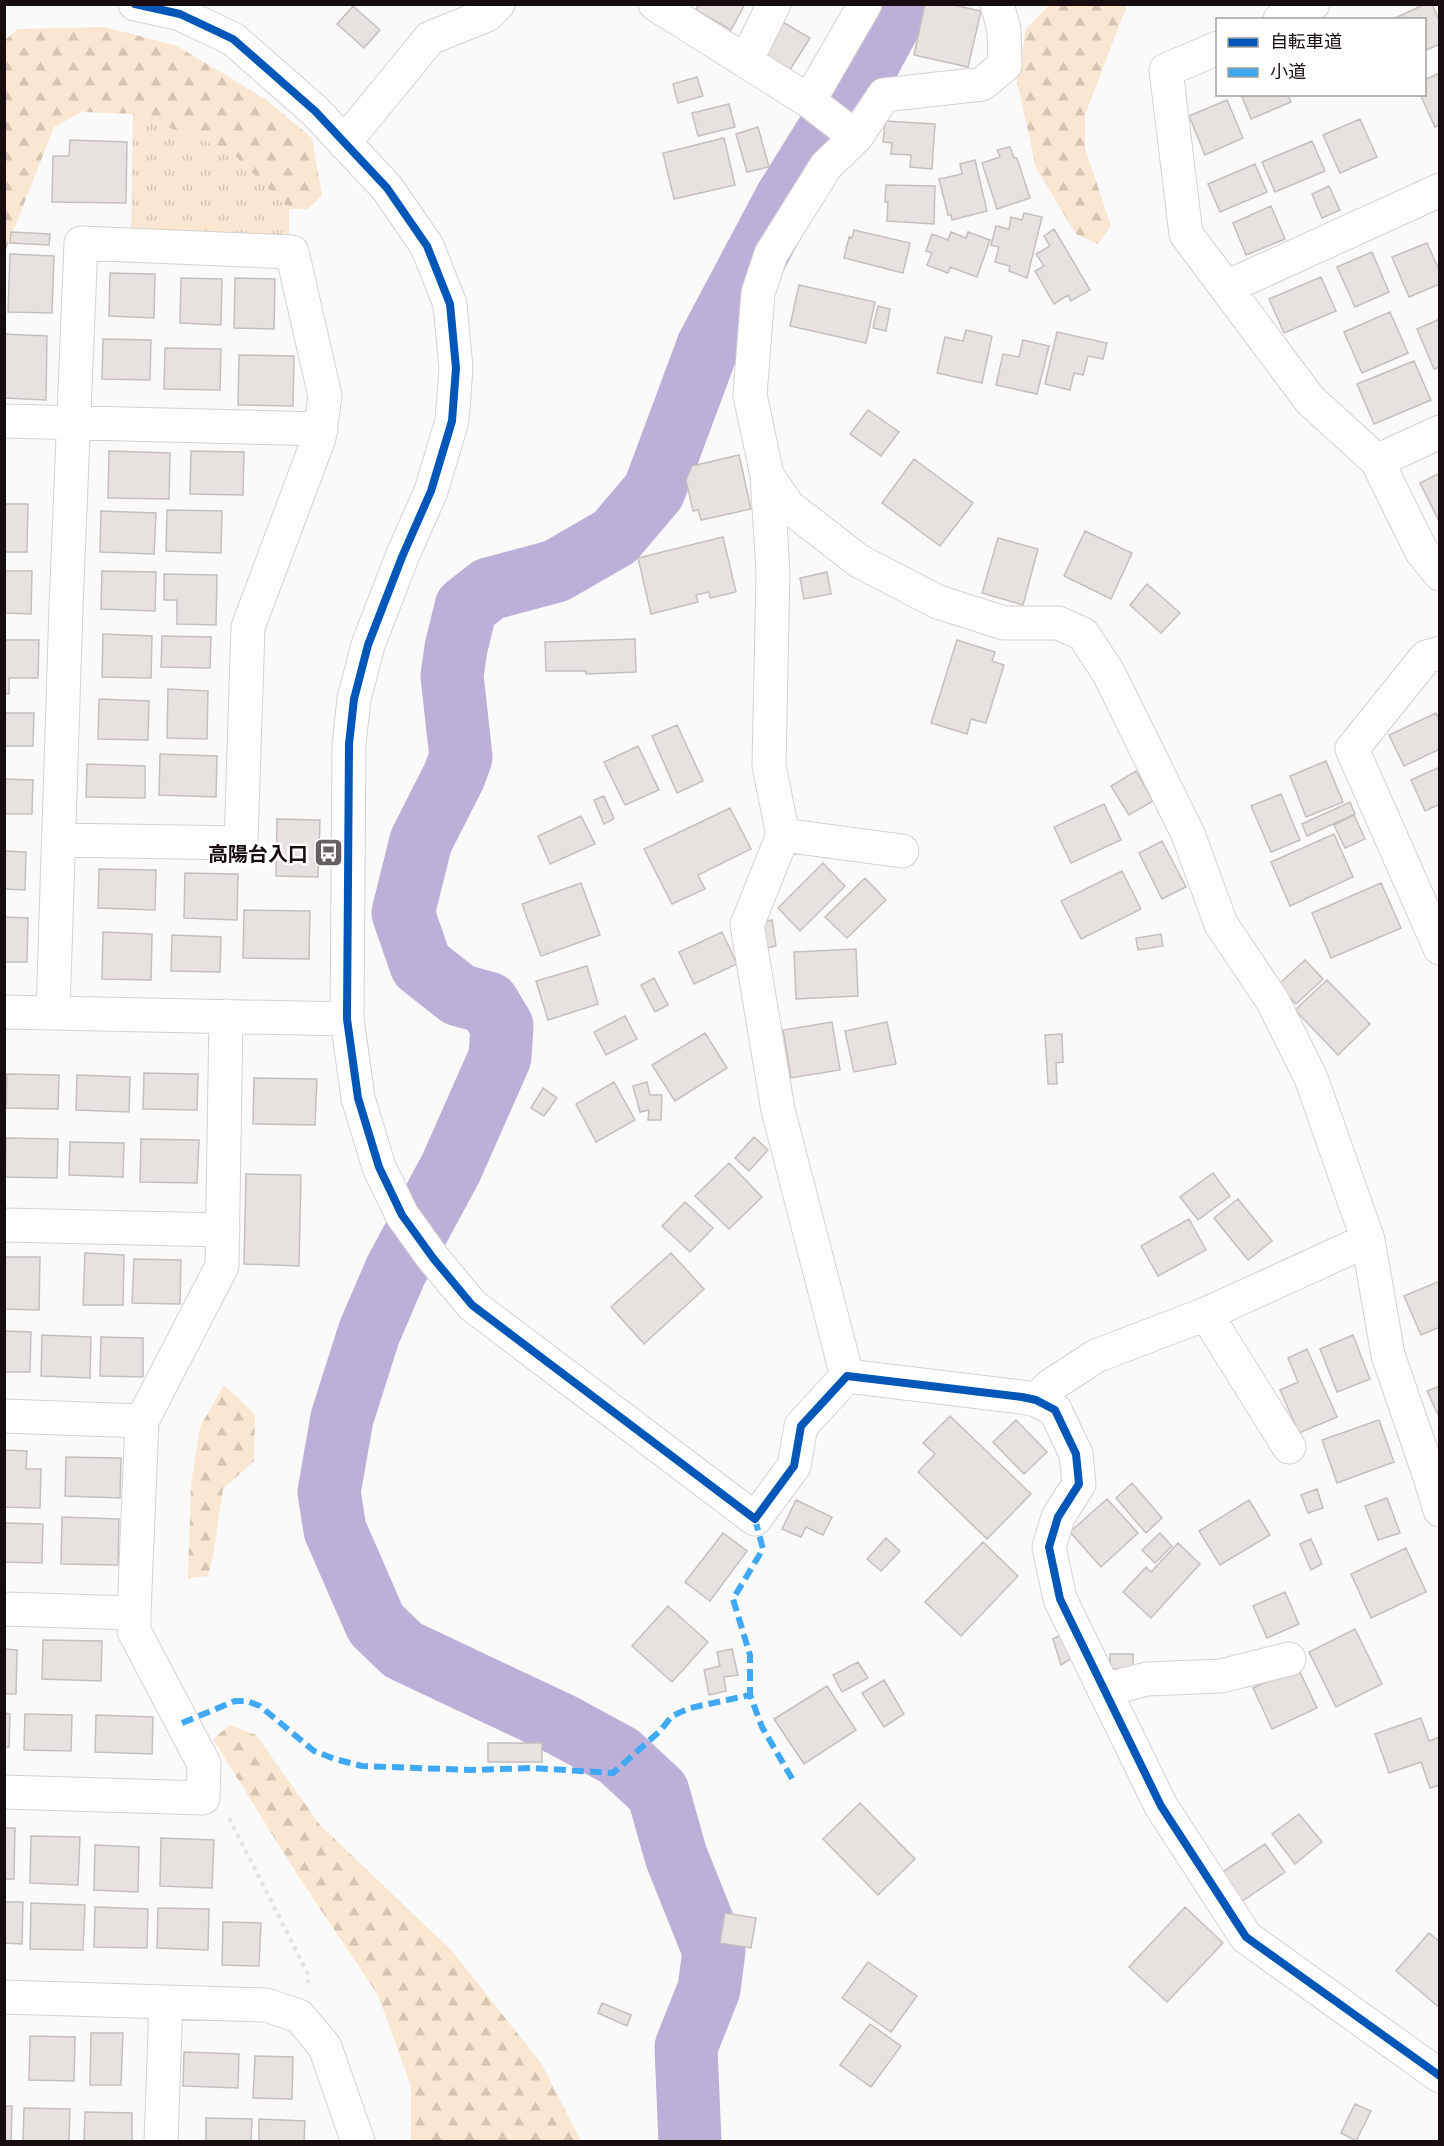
<svg xmlns="http://www.w3.org/2000/svg" width="1444" height="2146" viewBox="0 0 1444 2146" font-family="'Open Sans','Noto Sans JP',sans-serif">
<style>
.forest{fill:url(#forest-firs)}
.park{fill:url(#park-tufts)}
.lines{fill:none;stroke-linecap:round;stroke-linejoin:round}
.river{stroke:#bcafd8;stroke-width:63}
.building{fill:#e7e1e0;stroke:#c5bfbe;stroke-width:1.5}
.minor-casing{stroke:#d6d1d2;stroke-width:35}
.path{stroke:#e2e2e2;stroke-width:4;stroke-dasharray:4.5 4.5;stroke-linecap:butt}
.minor{stroke:#fefefe;stroke-width:33}
.quiet{stroke:#3fa9f5;stroke-width:6;stroke-dasharray:12 6;stroke-linecap:butt}
.cycleway-casing{stroke:#fff;stroke-width:11}
.cycleway{stroke:#0057b8;stroke-width:8}
.labels{text-anchor:middle;dominant-baseline:central;stroke-width:5;stroke-linejoin:round;paint-order:stroke}
.poi-label{font-size:20px;font-weight:bold;fill:#170d0f;stroke:#fff;text-anchor:end}
</style>
<defs>
<pattern id="forest-firs" width="22" height="20" patternUnits="userSpaceOnUse" patternTransform="scale(1.5)"><rect width="22" height="20" fill="#f9e7d1"/><path d="M5 1l3.5 6h-7zM16 11l3.5 6h-7z" fill="#d5c5b2"/></pattern>
<pattern id="park-tufts" width="24" height="20" patternUnits="userSpaceOnUse" patternTransform="scale(1.5)"><rect width="24" height="20" fill="#f9e7d1"/><path d="M3 7l-1-3M5 7V3M7 7l1-3M15 17l-1-3M17 17v-4M19 17l1-3" fill="none" stroke="#d5c5b2"/></pattern>
</defs>
<rect width="100%" height="100%" fill="#fafafa"/>
<path class="forest" d="M1049 5H1127L1085 115V148L1111 226 1098 244 1076 234 1036 168 1017 81 1026 29Z
M105 27 177 46 265 99 312 138 322 195 308 209H289L230 151 133 114 82 112 54 127 5 252V40L18 29Z
M224 1385 255 1414 254 1461 223 1489 213 1556 208 1576 188 1578 191 1485 200 1427Z
M230 1725 256 1735 320 1825 452 1951 541 2063 581 2141H411V2086L378 1995 295 1871 213 1739Z"/>
<path class="park" d="M133 114 230 151 289 209V236L131 231Z"/>
<g class="lines">
<path class="river" d="M690 2142 686 2047 709 1989 714 1951 676 1856 658 1792 619 1756 562 1725 403 1650 376 1624 335 1530 329 1492 342 1418 369 1333 396 1270 451 1168 500 1057 502 1026 488 1003 459 995 421 965 403 913 421 841 454 776 461 757 452 676 456 648 466 607 489 589 556 571 615 537 654 491 708 346 786 199 852 93 900 4"/>
</g>
<path class="building" d="M699 4H745L731 30 696 10Z
M925 4H949L981 11 968 67 914 55Z
M1425 4H1432L1440 22V44L1424 51V20H1391Z
M353 6 380 30 364 48 337 24Z
M781 21 810 38 790 70 762 54Z
M1440 73V125L1435 127 1420 94H1424V80Z
M697 77 703 96 678 103 673 84Z
M1241 94H1288L1291 102 1251 119Z
M1227 100 1243 138 1205 155 1189 116Z
M729 104 735 127 698 136 692 113Z
M1360 119 1377 157 1340 173 1323 135Z
M885 121 935 124 932 169 910 167 911 155 891 154 892 143 883 142Z
M758 127 769 167 747 172 736 134Z
M724 138 735 185 674 199 663 153Z
M70 140 127 142 126 203 52 202 53 156H69Z
M1312 141 1325 171 1275 192 1262 162Z
M1010 147 1014 158H1017L1030 198 997 209 982 163 1000 157 997 150Z
M975 160 987 211 952 220 951 215H948L939 179 962 174 960 164Z
M1255 164 1267 192 1220 212 1208 184Z
M886 185 935 186 934 224 887 221 888 202H885Z
M1329 186 1340 210 1322 218 1312 194Z
M1271 206 1285 239 1246 255 1233 223Z
M1024 213 1042 217 1027 278 1009 271 1010 266 995 262 999 247 991 245 996 226 1009 229 1011 217 1022 220Z
M1054 229 1090 290 1071 301 1068 295 1054 304 1035 271 1044 266 1036 254 1050 246 1044 236Z
M854 230 910 243 903 273 844 258 849 237 852 238Z
M11 232 50 234 49 245 10 243Z
M951 232 966 238 968 232 990 240 977 277 950 267 948 273 927 265 932 253 926 251 932 234 948 240Z
M1427 243 1440 272V284L1409 297 1392 257Z
M1372 252 1389 292 1355 307 1337 267Z
M10 254 54 256 52 313 8 312Z
M110 273 155 274 154 318 109 316Z
M1321 277 1336 311 1284 333 1269 299Z
M181 278 222 279 221 325 180 323Z
M235 278 275 279 274 329 234 328Z
M799 285 875 302 866 343 790 326Z
M878 306 890 309 886 331 873 328Z
M1390 312 1408 353 1362 373 1344 332Z
M1440 319V367L1434 369 1417 329Z
M966 330 992 336 982 383 937 373 945 337 963 341Z
M1057 332 1107 343 1103 359 1088 356 1083 375 1074 373 1070 390 1045 384Z
M4 334 47 336 46 400 4 398Z
M103 339 151 340 150 380 102 379Z
M1023 340 1049 346 1037 394 996 385 1003 354 1019 357Z
M165 348 221 349 220 390 164 389Z
M239 355 294 356 293 406 238 405Z
M1414 361 1431 400 1374 424 1357 384Z
M868 410 899 432 881 456 850 434Z
M109 451 170 453 169 499 108 498Z
M191 451 244 452 243 495 190 494Z
M739 455 751 509 701 520 698 510 693 511 686 480 692 466Z
M914 459 973 503 940 546 882 503Z
M1440 473V523L1420 483Z
M4 504H28L27 552H4Z
M167 510 222 511 221 553 166 551Z
M101 511 156 513 154 554 100 552Z
M1085 531 1132 553 1111 599 1064 576Z
M723 537 736 592 710 598 709 592 696 595 698 602 651 614 638 558Z
M998 538 1038 549 1023 605 982 593Z
M4 571H32L31 614 4 613Z
M102 571 156 572 155 611 101 609Z
M827 572 831 594 804 599 800 578Z
M164 574 217 575 216 625 177 624V600H164Z
M1147 584 1180 613 1161 633 1130 605Z
M103 634 152 636 151 678 102 677Z
M162 636 211 637 210 668 161 667Z
M635 639 636 672 586 674V671H546L545 642Z
M4 640H39L38 678H9V694H4Z
M957 640 995 652 992 661 1004 665 986 723 971 719 967 734 931 723Z
M168 689 208 691 207 739 167 738Z
M99 699 149 701 148 740 98 739Z
M4 713H34L33 746H4Z
M1436 713 1440 721V749L1404 766 1389 735Z
M677 725 703 781 677 793 652 736Z
M638 746 659 790 625 805 604 762Z
M160 754 217 756 216 797 159 795Z
M1326 761 1343 802 1306 817 1290 776Z
M87 764 145 766V798L86 797Z
M1440 767V804L1425 811 1411 780Z
M1136 771 1153 801 1129 815 1111 786Z
M4 779 33 780 32 814H4Z
M1281 794 1300 840 1271 852 1251 806Z
M604 796 614 819 604 824 594 800Z
M1350 802 1355 814 1307 836 1302 824Z
M1104 804 1121 840 1071 863 1054 827Z
M730 808 751 849 698 875 705 889 672 904 644 849Z
M1354 815 1365 839 1345 848 1334 825Z
M581 816 595 844 550 864 538 836Z
M277 819 320 820 318 877 276 876Z
M1334 834 1353 877 1290 906 1271 862Z
M1162 841 1186 887 1162 899 1139 853Z
M4 851 26 852 25 890 4 889Z
M823 863 845 886 800 931 778 908Z
M99 869 156 870 155 910 98 908Z
M1122 871 1141 909 1081 939 1061 901Z
M185 873 238 874 237 920 184 918Z
M865 878 886 900 847 938 825 917Z
M581 883 600 935 541 956 522 904Z
M1381 883 1401 928 1331 958 1312 913Z
M244 910 310 911 309 959 243 958Z
M4 917 28 918 27 962H4Z
M772 920 776 946 763 949 758 923Z
M103 932 152 934 151 980 102 979Z
M722 932 737 964 694 984 679 952Z
M1161 934 1163 946 1138 950 1136 938Z
M172 935 221 937 220 972 171 971Z
M856 949 858 996 796 999 794 952Z
M1305 960 1323 979 1296 1004 1278 985Z
M587 966 598 1004 548 1020 536 981Z
M654 978 668 1005 655 1012 641 985Z
M1327 980 1370 1024 1338 1055 1295 1010Z
M625 1016 637 1039 606 1055 594 1032Z
M832 1022 840 1070 791 1078 783 1030Z
M887 1022 896 1064 854 1072 845 1031Z
M705 1033 727 1068 675 1101 652 1065Z
M1062 1034 1063 1062 1056 1063 1057 1084H1048L1045 1035Z
M144 1073 198 1074 197 1110 143 1109Z
M7 1074 59 1075 58 1109 6 1108Z
M77 1075 130 1077 129 1112 76 1110Z
M254 1078 317 1079 315 1125 253 1124Z
M614 1082 635 1120 596 1142 576 1104Z
M647 1082 650 1095H662L661 1120H648L649 1110 640 1112 633 1086Z
M543 1088 557 1098 544 1116 531 1108Z
M754 1137 768 1150 749 1171 735 1158Z
M6 1138 58 1139 57 1178 5 1177Z
M141 1139 199 1140 197 1183 140 1182Z
M70 1142 124 1143 123 1177 69 1175Z
M729 1163 762 1197 729 1229 695 1196Z
M1213 1173 1230 1196 1198 1220 1180 1197Z
M246 1174 301 1175 299 1266 244 1264Z
M1238 1199 1272 1241 1248 1260 1214 1218Z
M685 1202 713 1228 690 1252 662 1226Z
M1189 1219 1206 1250 1158 1276 1141 1246Z
M85 1253 124 1255 123 1305H83Z
M671 1253 704 1289 644 1344 611 1307Z
M4 1257H40L39 1310 4 1309Z
M134 1259 181 1260 180 1304 132 1303Z
M1440 1281V1327L1421 1335 1404 1296Z
M4 1331 31 1332 30 1372H4Z
M42 1335 91 1337 90 1378 41 1376Z
M1353 1335 1370 1379 1337 1392 1320 1349Z
M101 1337 143 1338V1377L100 1376Z
M1307 1349 1337 1417 1299 1433 1280 1390 1298 1382 1288 1358Z
M1440 1386V1419L1427 1391Z
M950 1416 1031 1494 987 1539 918 1472 935 1454 923 1443Z
M1016 1420 1047 1452 1024 1474 993 1442Z
M1379 1420 1394 1462 1337 1483 1322 1440Z
M4 1450 27 1451 26 1469H41L40 1508 4 1507Z
M66 1457 121 1458 120 1498 65 1496Z
M1132 1483 1162 1518 1146 1533 1116 1498Z
M1317 1489 1323 1508 1308 1513 1301 1495Z
M1387 1498 1400 1533 1378 1540 1365 1506Z
M1107 1499 1138 1533 1101 1567 1070 1532Z
M796 1500 832 1517 823 1535 806 1527 801 1537 782 1529Z
M1249 1500 1270 1535 1220 1565 1199 1531Z
M62 1517 119 1519 118 1565 61 1564Z
M4 1523 43 1524 42 1563 4 1562Z
M723 1533 747 1551 710 1601 685 1582Z
M1160 1533 1172 1546 1155 1563 1142 1550Z
M886 1538 900 1551 881 1571 867 1559Z
M1311 1539 1322 1564 1311 1570 1300 1544Z
M983 1542 1018 1576 961 1636 925 1602Z
M1178 1543 1200 1564 1151 1618 1123 1592 1146 1567 1151 1572Z
M1406 1548 1426 1592 1371 1618 1351 1574Z
M1285 1592 1299 1624 1267 1638 1253 1606Z
M668 1606 708 1642 672 1682 632 1646Z
M1355 1629 1382 1684 1336 1707 1309 1652Z
M1061 1635 1075 1656 1061 1665 1053 1639Z
M43 1640 102 1641 101 1681 42 1679Z
M4 1649 17 1650 16 1694H4Z
M732 1649 738 1675 724 1677 726 1691 709 1695 704 1670 720 1666 717 1652Z
M1110 1654H1133V1670L1110 1669Z
M858 1662 868 1678 842 1692 833 1675Z
M1298 1668 1317 1708 1272 1729 1253 1688Z
M884 1680 904 1714 884 1727 862 1693Z
M827 1686 856 1730 804 1764 774 1719Z
M4 1713 10 1714 9 1747H4Z
M25 1714 72 1715 71 1751 24 1750Z
M96 1715 153 1717 152 1754 95 1752Z
M1421 1718 1429 1741 1440 1737V1785L1430 1788 1421 1762 1389 1773 1375 1734Z
M488 1743H542V1762H488Z
M860 1803 915 1859 878 1895 823 1839Z
M1299 1814 1322 1842 1295 1864 1272 1834Z
M4 1828H15L14 1879H4Z
M31 1836 80 1837 78 1885 30 1883Z
M161 1838 214 1840 212 1888 160 1886Z
M1265 1844 1285 1872 1241 1902 1221 1873Z
M95 1845 139 1847 138 1892 94 1890Z
M4 1902H23L22 1944 4 1943Z
M31 1903 85 1905 83 1950 30 1949Z
M95 1907 148 1909 147 1948 94 1947Z
M1185 1907 1223 1943 1167 2002 1129 1967Z
M158 1908 209 1909 208 1950 157 1948Z
M725 1913 756 1918 751 1948 720 1943Z
M223 1922 261 1923 259 1966 222 1965Z
M1429 1933 1440 1942V2008L1396 1971Z
M868 1962 917 1996 891 2032 842 1998Z
M602 2003 631 2015 627 2026 598 2013Z
M870 2024 901 2046 871 2087 840 2065Z
M91 2033H123L121 2085H90Z
M30 2036 75 2037 74 2081 29 2080Z
M184 2052 239 2054 238 2088 183 2086Z
M255 2056 293 2057 292 2099 253 2098Z
M1355 2104 1371 2111 1356 2141 1341 2133Z
M4 2106H12L11 2142H4Z
M24 2108 70 2109 69 2142H23Z
M85 2112 132 2113V2142H84Z
M206 2118 252 2119 251 2142H206Z
M259 2119 305 2121 304 2142H259Z"/>
<g class="lines">
<defs>
<path id="minor" d="M135 4 180 14 233 39 315 111 387 188 427 246 450 304 456 368 452 421 431 491 402 557 368 645 354 699 349 744 347 1019 358 1098 379 1167 402 1215 433 1258 472 1305 755 1519 794 1466 801 1426 847 1376 1022 1397 1036 1400 1055 1410 1076 1454 1079 1484 1058 1517 1049 1547 1060 1599 1161 1806 1246 1937 1440 2076
M655 4 809 101 856 137 826 166 771 254 758 293 750 395 767 475 773 571 769 766 783 835 747 925 778 1110 847 1376
M1280 20 1313 4
M1218 48 1166 70 1186 234 1310 400 1377 461 1422 552 1440 574
M746 61 774 4
M809 101 865 4
M856 137 884 95 982 84 1005 65 1004 30 997 4
M344 143 430 38 487 15 498 4
M1227 287 1440 190
M4 421 321 429
M1377 461 1440 432
M767 475 788 506 859 561 938 602 1004 623H1058L1083 634 1108 672 1188 834 1221 924 1272 1000 1311 1078 1368 1240 1388 1355 1429 1474 1440 1510
M1440 653 1426 657 1352 749 1440 948
M783 835 902 851
M4 1012 347 1019
M53 1013 66 607 81 243 292 252 325 396 319 438 248 627 241 843 59 840
M4 1225 223 1230
M1206 1314 1289 1447
M1036 1400 1050 1386 1096 1356 1206 1314 1368 1240
M4 1416 142 1421
M4 1609 134 1613
M1104 1690 1147 1679 1221 1676 1289 1659
M4 1792 203 1798 204 1764 134 1631V1613L142 1421 222 1266 226 1016
M4 1997 266 2005 299 2016 325 2047 358 2142
M161 2142 166 2002"/>
</defs>
<use href="#minor" class="minor-casing"/>
<path class="path" d="M229 1818 308 1974V1983"/>
<use href="#minor" class="minor"/>
<path class="quiet" d="M755 1519 763 1549 733 1599 750 1655V1695L762 1727 794 1782
M182 1723 235 1701H247L260 1706 314 1751 335 1759 362 1766 472 1770 532 1768 613 1773 660 1731 672 1716 690 1708 750 1695"/>
<defs>
<path id="cycleway" d="M135 4 180 14 233 39 315 111 387 188 427 246 450 304 456 368 452 421 431 491 402 557 368 645 354 699 349 744 347 1019 358 1098 379 1167 402 1215 433 1258 472 1305 755 1519 794 1466 801 1426 847 1376 1022 1397 1036 1400 1055 1410 1076 1454 1079 1484 1058 1517 1049 1547 1060 1599 1161 1806 1246 1937 1440 2076"/>
</defs>
<use href="#cycleway" class="cycleway-casing"/>
<use href="#cycleway" class="cycleway"/>
</g>
<defs>
<symbol id="bus-square" viewBox="-11 -11 22 22"><rect x="-9" y="-9" width="18" height="18" rx="4" fill="#666061" stroke="#fff"/><path d="M-5-6H5V4H4V6H2V4H-2V6H-4V4H-5ZM-3.5-4V0h7V-4ZM-3.5 1.2v1.5H-2V1.2ZM2 1.2v1.5H3.5V1.2Z" fill="#fff"/></symbol>
</defs>
<g fill-rule="evenodd">
<use href="#bus-square" x="312" y="836" width="33" height="33"/>
</g>
<g class="labels">
<g class="poi-label">
<text x="308" y="853">高陽台入口</text>
</g>
</g>
<rect width="1444" height="2146" fill="none" stroke="#170d0f" stroke-width="12"/>
<rect x="1216" y="18" width="210" height="78" fill="#ffffff" stroke="#a29e9f" stroke-width="1.5"/>
<rect x="1228" y="38" width="30" height="9" fill="#0057b8" stroke="#a29e9f" stroke-width="1.5"/>
<text x="1270" y="48" font-size="18" fill="#170d0f">自転車道</text>
<rect x="1228" y="68" width="30" height="9" fill="#3fa9f5" stroke="#a29e9f" stroke-width="1.5"/>
<text x="1270" y="78" font-size="18" fill="#170d0f">小道</text>
</svg>
